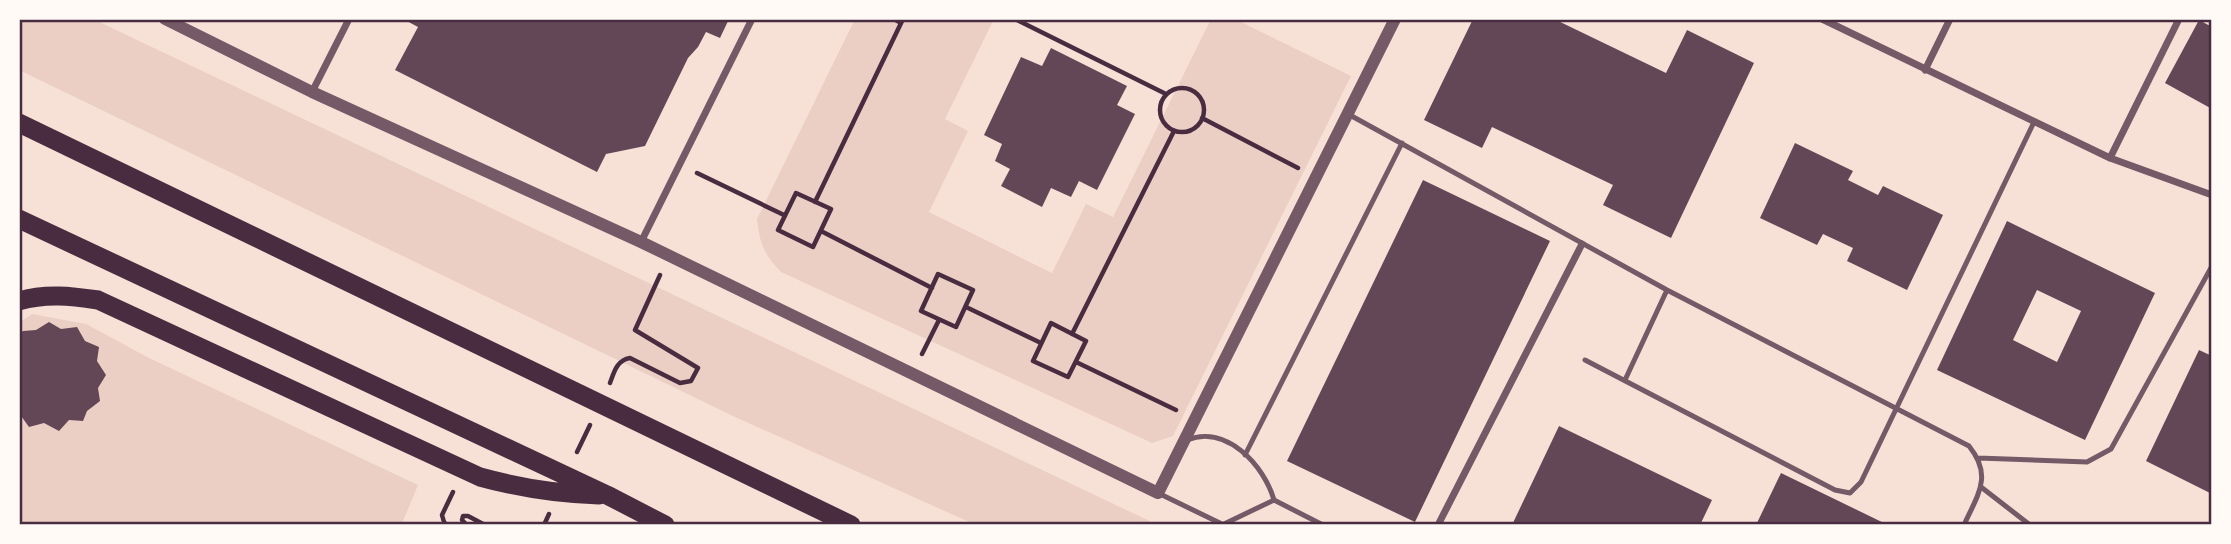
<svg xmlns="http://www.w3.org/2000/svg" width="2231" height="544" viewBox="0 0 2231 544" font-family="'Public Sans',sans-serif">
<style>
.green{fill:#ebcfc5}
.building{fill:#644757;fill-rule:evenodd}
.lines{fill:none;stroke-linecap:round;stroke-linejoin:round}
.path{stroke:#4a2c40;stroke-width:4.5}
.service{stroke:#755966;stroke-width:5}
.minor{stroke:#755966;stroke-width:7}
.tertiary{stroke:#755966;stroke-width:12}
.trunk{stroke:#4a2c40;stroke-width:19}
.neatline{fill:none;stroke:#4a2c40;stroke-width:2.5}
</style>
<rect width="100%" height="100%" fill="#f7e1d7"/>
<path class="green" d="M19 19H93L1158 525H976L735 417 19 70Z
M855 19H994L945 119 968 131 929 212 1052 273 1086 204 1113 217 1211 19H1235L1351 76 1173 436 1152 443 781 272C763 253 760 244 757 219Z
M32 314 86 324 149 358 418 485 403 521 409 525H19V323Z"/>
<path class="building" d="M403 19H729L720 38 706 32 698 47 688 58 645 146 606 154 597 172 395 70 418 27Z
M1473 19H1554L1666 73 1687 30 1754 63 1671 238 1603 205 1613 185 1492 127 1482 148 1424 120Z
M2199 20 2212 27V109L2165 83Z
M1051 48 1127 86 1117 105 1135 114 1097 190 1079 181 1071 197 1051 188 1042 207 1001 186 1010 169 995 161 1002 144 984 135 1021 57 1042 66Z
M1795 143 1853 171 1848 180 1878 195 1883 186 1943 215 1907 290 1847 261 1853 248 1823 234 1817 245 1760 218Z
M1423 180 1550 241 1415 522 1287 461Z
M2007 221 2155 293 2085 440 1937 370ZM2037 290 2081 311 2057 362 2013 340Z
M49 322 61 329 77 327 85 341 99 347 97 361 106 375 98 388 100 401 87 411 83 421 69 420 59 431 44 423 29 427 19 413V334L23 331 36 330Z
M2199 350 2212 356V494L2146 461Z
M1559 426 1712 500 1700 525H1512Z
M1781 473 1888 525H1756Z"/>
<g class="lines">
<path class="path" d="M894 19 901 23
M1015 19 1166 94
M1160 110a22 22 0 1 1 44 0a22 22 0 1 1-44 0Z
M1202 118 1298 168
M697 173 784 215
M796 193 831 209 813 247 778 230Z
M815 202 903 19
M821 231 932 288
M938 274 973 290 956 327 921 311Z
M966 307 1041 343
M1051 323 1086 341 1068 377 1033 361Z
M1072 334 1174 131
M922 354 939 320
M1076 362 1176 410
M610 383C614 372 617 360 630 358L680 383 691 381 698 368 635 330 660 275
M577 452 590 425
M447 525 444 522 442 515 453 492
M467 525 462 520 463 516H468L485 525
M544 525 549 514"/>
<path class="service" d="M1348 114 1667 290 1969 446C1993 476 1978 494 1964 525
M1585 360 1835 490 1850 493 1861 482 2034 122
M1625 380 1667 290
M1187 440C1226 424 1264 465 1274 500
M1245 455 1402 143
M1978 458 2087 462 2111 449 2212 266
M1981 487 2030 525
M1158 493 1224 525
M1224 524 1274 500 1323 525"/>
<path class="minor" d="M1822 19 2110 158 2212 195
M1925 70 1950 19
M312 92 349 19
M2110 158 2179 19
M641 242 752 19
M1438 525 1582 244"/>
<path class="tertiary" d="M165 19 312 92 641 242 1158 493 1395 19"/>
<path class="trunk" d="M19 123 851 525
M19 219 607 495 665 525
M19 301C46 293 71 296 98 300L480 477C520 488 558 494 599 495"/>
</g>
<rect width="2231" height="544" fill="none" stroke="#fffaf5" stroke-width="42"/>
<rect x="21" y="21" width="2189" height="502" class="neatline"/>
</svg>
